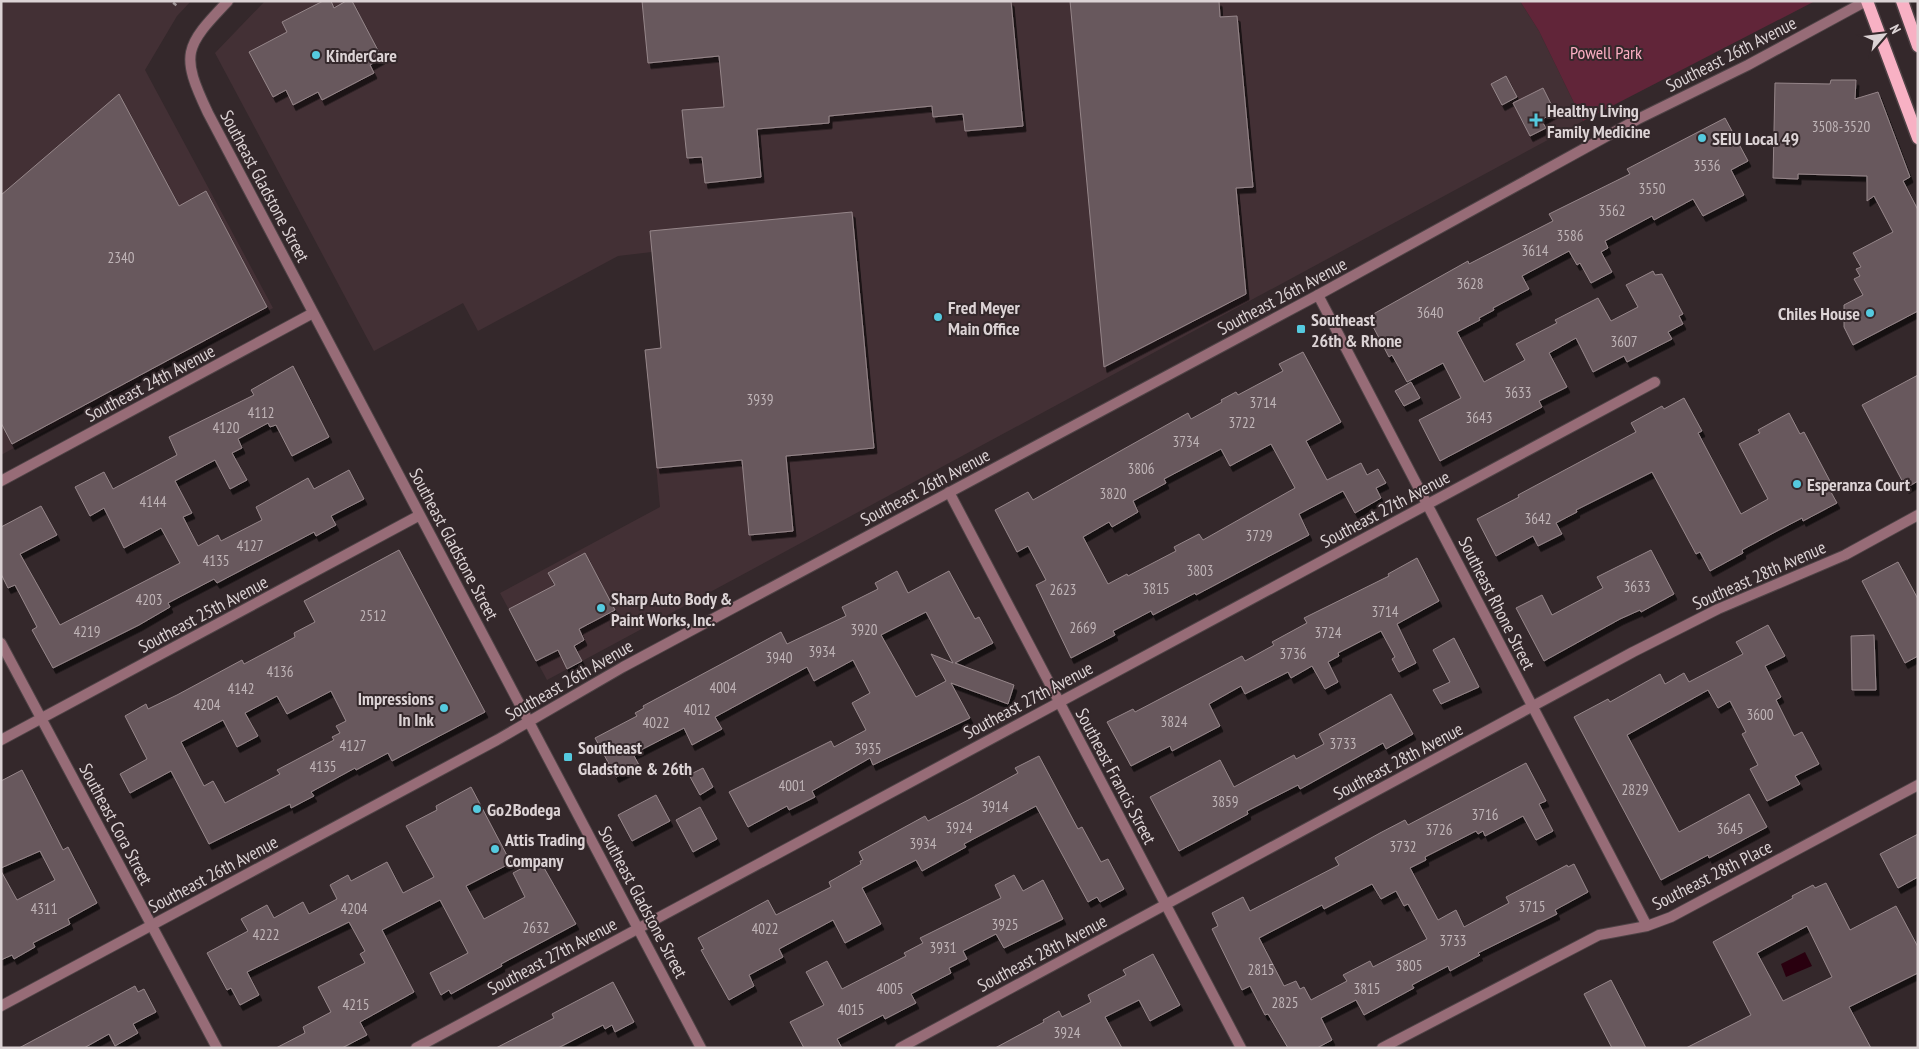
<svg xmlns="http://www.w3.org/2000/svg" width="1919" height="1049" viewBox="0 0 1919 1049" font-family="'PT Sans Narrow',sans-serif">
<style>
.built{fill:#433035}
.green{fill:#612539}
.water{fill:#29000f}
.building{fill:#68595d;stroke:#96868a;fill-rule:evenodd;filter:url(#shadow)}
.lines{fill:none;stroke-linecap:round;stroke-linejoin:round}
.minor-casing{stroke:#4f4346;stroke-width:12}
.tertiary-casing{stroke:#4f4346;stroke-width:12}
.primary-casing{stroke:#4f4346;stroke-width:15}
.minor{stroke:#976c77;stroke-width:10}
.tertiary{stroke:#976c77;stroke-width:10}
.primary{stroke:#f8b1c4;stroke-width:12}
.rail{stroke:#9f9597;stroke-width:4;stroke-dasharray:2.5 5;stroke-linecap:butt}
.poi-dot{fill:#55cadf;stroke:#34282b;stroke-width:2}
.labels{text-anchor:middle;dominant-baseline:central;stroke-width:4;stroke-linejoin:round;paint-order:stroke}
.number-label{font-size:15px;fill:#bfb4b7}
.park-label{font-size:18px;fill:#fbaec2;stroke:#34282b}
.street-label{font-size:18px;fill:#dcd3d5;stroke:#34282b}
.poi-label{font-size:18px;font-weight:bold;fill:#dcd3d5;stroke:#34282b;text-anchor:start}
</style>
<defs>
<filter id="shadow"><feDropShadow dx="3" dy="5.5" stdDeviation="0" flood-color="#0009"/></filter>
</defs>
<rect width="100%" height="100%" fill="#34282b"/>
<path class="built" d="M1 1H191L177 16 145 70 273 308 1 455Z
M265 1H1520L1539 31 1583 121 547 680 500 593 660 507 645 350 661 348 652 252 618 256 478 331 463 303 374 351 215 53Z"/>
<path class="green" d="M1520 1H1815L1583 121 1539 31Z"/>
<path class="water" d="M1805 952 1812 966 1786 977 1781 964Z"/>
<path class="building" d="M323 1H331L334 8 346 1H352L382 58 370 65 374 73 322 100 318 92 293 105 286 90 273 97 249 52 287 32 282 22Z
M642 1H1011L1023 126 965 131 963 114 933 117 932 106 829 116V123L757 129 761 177 705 183 702 157 687 158 682 110 724 107 719 56 648 63Z
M1070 1H1219L1220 17 1237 16 1253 187 1236 188 1246 294 1104 367Z
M1506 76 1517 97 1502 105 1491 84Z
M1831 80H1856L1855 99 1878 92 1910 177 1903 181 1918 210V311L1853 345 1844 327V305L1863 295 1854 279 1860 276 1856 269 1861 267 1853 253 1893 232 1874 196 1867 201V176L1798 174V179L1773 178 1775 83 1830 84Z
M1543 88 1555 112 1541 120 1546 128 1530 136 1513 103Z
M119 94 179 206 206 191 267 307 12 444 1 423V195Z
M1725 118 1748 161 1731 170 1744 195 1703 216 1693 199 1654 220 1652 216 1605 241 1608 248 1601 252 1612 272 1591 283 1580 263 1577 265 1569 251 1522 276 1529 289 1493 308 1494 310 1479 318 1480 320 1457 332 1484 382 1525 360 1516 344 1557 323 1555 320 1598 298 1611 321 1638 307 1626 285 1653 271 1655 275 1662 274 1683 314 1679 316 1683 324 1668 332 1672 339 1627 362 1624 356 1593 372 1576 338 1549 353 1567 387 1539 401 1542 407 1440 461 1419 420 1461 398 1443 363 1407 382 1392 355 1389 357 1368 317 1468 261 1469 264 1553 221 1549 214 1630 174 1627 169Z
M852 212 874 448 786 456 793 531 749 535 742 460 657 468 645 350 661 348 650 231Z
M1303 352 1341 422 1306 441 1327 480 1361 463 1367 475 1378 469 1386 483 1376 488 1381 498 1355 513 1343 491 1299 514 1309 535 1196 595 1195 593 1153 615 1151 611 1113 631 1115 635 1071 658 1036 585 1046 580 1028 546 1017 552 995 510 1028 492 1033 500 1188 413 1191 419 1222 402 1221 400 1236 392 1238 395 1283 371 1279 364ZM1271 444 1295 488 1203 540 1199 534 1174 547 1176 551 1128 576 1127 574 1108 584 1083 537 1109 522 1112 527 1138 512 1133 501 1166 483 1164 479 1221 449 1230 466Z
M293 366 329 437 292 456 276 425 270 427 268 423 238 439 242 448 232 453 247 480 230 489 215 460 175 481 192 513 183 517 198 546 218 535 221 541 262 520 256 507 308 478 314 489 349 470 364 499 331 516 336 525 316 536 314 532 217 583 214 579 168 603 170 607 139 625 53 668 32 630 37 627 15 585 8 588 1 574V527L41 506 57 535 20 554 60 625 180 563 161 528 124 548 104 508 90 516 75 487 104 472 113 489 177 455 169 437 254 395 251 390Z
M1918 375V481L1906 488 1862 405Z
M1411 382 1420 398 1404 406 1395 391Z
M1684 398 1702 431 1698 433 1741 514 1768 499 1739 444 1760 433 1758 430 1789 413 1800 434 1804 432 1831 483 1827 485 1837 503 1803 521 1802 518 1777 531 1742 550 1743 553 1710 571 1700 552 1696 554 1652 472 1576 510 1577 512 1556 523 1562 534 1538 546 1533 536 1496 556 1477 519 1519 497 1518 495 1636 432 1631 423 1662 406 1664 409Z
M399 550 485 712 392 761 388 753 356 770 355 768 311 792 314 796 291 808 290 804 209 844 171 771 130 793 120 774 147 759 125 716 146 704 148 709 177 695 242 660 244 664 295 637 294 633 315 622 304 601ZM331 691 346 721 336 726 340 733 332 737 334 740 277 770 280 774 225 803 213 781 204 786 181 742 223 720 237 747 258 736 245 713 277 696 287 714Z
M1651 550 1674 594 1641 612 1640 610 1620 619 1544 661 1516 608 1542 595 1552 615 1603 588 1597 577Z
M585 553 615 610 579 629 584 640 574 646 582 661 567 669 558 650 536 661 509 609 555 585 548 573Z
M1417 558 1439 601 1397 624 1416 663 1399 672 1392 659 1395 657 1381 631 1338 653 1339 656 1328 662 1338 682 1325 689 1312 666 1291 678 1288 672 1245 694 1241 686 1209 704 1220 726 1172 751 1170 746 1131 766 1107 722 1133 709 1135 712 1242 656 1245 661 1274 645 1272 642 1307 623 1304 618 1389 576 1388 574Z
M1898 562 1918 599V656L1905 663 1862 581Z
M897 571 908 593 949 571 975 619 979 617 993 643 955 663 1014 685 1008 704 951 683 970 718 873 765 870 758 812 791 815 797 789 810 787 806 748 827 729 792 831 741 834 747 866 730 852 703 870 693 853 660 814 681 807 667 715 717 722 729 692 745 684 728 633 754 639 765 616 777 595 738 637 716 635 713 644 708 643 706 781 632 787 644 846 616 842 607 878 589 875 583ZM926 612 953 663 931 654 946 681 916 697 881 635Z
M1768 625 1785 656 1765 666 1781 697 1776 700 1794 736 1802 732 1819 764 1795 776 1800 784 1767 801 1750 769 1758 765 1742 734 1746 732 1730 701 1718 708 1708 690 1627 735 1679 832 1749 794 1767 827 1709 858 1708 855 1661 880 1574 717 1608 699 1610 702 1660 674 1665 684 1684 673 1689 682 1743 654 1736 642Z
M1874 635 1876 690H1852L1851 636Z
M1454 638 1479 687 1441 704 1433 690 1450 682 1433 650Z
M1391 694 1413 734 1386 749 1383 743 1300 789 1298 785 1247 811 1248 814 1179 851 1150 797 1220 760 1234 787 1294 755 1296 759 1324 744 1319 734Z
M1039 756 1078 829 1082 827 1101 862 1108 859 1124 889 1100 902 1097 897 1088 902 1036 806 964 844 966 847 922 871 916 860 862 888 881 924 845 943 833 920 779 949 783 957 749 975 754 986 729 1000 701 950 704 949 698 938 768 900 776 915 831 887 829 882 861 864 860 861 863 860 859 852 925 816 928 821 974 797 1018 773 1015 768Z
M1526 763 1546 801 1539 804 1553 831 1536 840 1523 816 1485 836 1483 831 1478 834 1476 831 1425 857 1426 860 1410 868 1438 920 1456 910 1464 927 1509 903 1506 897 1567 865 1568 867 1574 864 1588 892 1555 910 1557 914 1478 953 1480 955 1450 971 1448 966 1412 985 1414 988 1364 1015 1356 1000 1321 1018 1332 1040 1317 1048H1288L1268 1014 1265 1015 1250 986 1242 990 1212 929 1218 926 1212 913 1243 897 1250 911 1339 865 1335 858 1380 833 1405 820 1408 825ZM1372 884 1381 899 1396 891 1404 906 1408 904 1427 939 1373 967 1370 961 1343 975 1347 981 1311 1000 1304 987 1300 989 1296 981 1284 986 1259 938 1322 905 1324 909Z
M703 768 713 787 700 795 689 775Z
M22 770 63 850 68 847 97 903 68 919 70 924 33 943 35 947 14 959 12 955 1 960V871L17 900 55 880 40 851 1 868V781Z
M471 787 511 863 466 886 484 919 525 897 513 873 539 859 576 924 501 964 502 966 451 994 449 990 441 995 430 973 468 953 440 900 382 930 414 992 360 1022 367 1035 342 1048H276L305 1033 303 1027 331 1012 318 987 365 963 360 954 365 951 349 922 247 972 259 995 240 1005 231 988 227 990 207 953 248 931 241 919 267 905 274 918 303 902 309 914 337 899 330 885 348 875 351 881 387 862 403 893 434 877 406 826 437 810 436 806Z
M656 795 670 821 632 841 618 815Z
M700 807 717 839 693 852 676 820Z
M1918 834V877L1898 888 1880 854Z
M1014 875 1023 891 1043 880 1063 919 1004 948 996 934 963 951 967 959 949 968 951 973 911 994 916 1003 885 1019 883 1015 837 1039 842 1048H804L790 1022 824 1005 806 972 827 961 842 989 906 956 904 953 923 943 920 938 1001 898 995 885Z
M1826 883 1850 930 1896 906 1918 947V973L1849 1007 1871 1048H1686L1751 1015 1713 942 1793 898 1792 896 1813 885 1815 888ZM1807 926 1832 977 1783 1001 1757 953Z
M1153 954 1180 1005 1150 1021 1139 1000 1105 1017 1122 1048H995L1044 1022 1043 1020 1059 1011 1062 1017 1091 1002 1088 995 1126 975 1123 970Z
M1611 980 1646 1048H1612L1584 994Z
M613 982 634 1022 615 1032 612 1025 605 1029 603 1025 558 1048H496L554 1018 552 1014Z
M135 986 138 992 144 989 156 1012 133 1024 138 1033 115 1046 109 1034 84 1048H19Z"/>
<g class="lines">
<defs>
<path id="minor" d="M228 1C184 47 180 54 208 113L529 722
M1318 295 1647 926
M1 481 313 313
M949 492 1241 1048
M1 643 217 1048
M1 740 420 515
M416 1048 1655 382
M900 1048 1633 652 1718 609 1845 555 1918 515
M1382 1048 1599 935 1647 926 1671 917 1918 785"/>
<path id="tertiary" d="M529 722 701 1048
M1 1006 497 740 623 667 1318 295 1638 119 1748 65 1866 1"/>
<path id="primary" d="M1867 1 1918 138
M1902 1 1918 46"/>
</defs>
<use href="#minor" class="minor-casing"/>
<use href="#tertiary" class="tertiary-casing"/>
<use href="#primary" class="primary-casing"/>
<use href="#minor" class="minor"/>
<use href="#tertiary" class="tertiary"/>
<use href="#primary" class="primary"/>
<path class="rail" d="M174 5 177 1"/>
</g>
<g class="poi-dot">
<circle cx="316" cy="55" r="5"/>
<path d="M1533.5 112.5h5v5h5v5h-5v5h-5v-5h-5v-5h5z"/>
<circle cx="1702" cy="138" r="5"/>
<circle cx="1870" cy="313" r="5"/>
<circle cx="938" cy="317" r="5"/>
<rect x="1296" y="324" width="10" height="10" rx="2.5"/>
<circle cx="1797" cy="484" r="5"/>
<circle cx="601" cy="608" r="5"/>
<circle cx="444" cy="708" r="5"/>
<rect x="563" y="752" width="10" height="10" rx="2.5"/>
<circle cx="477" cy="809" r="5"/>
<circle cx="495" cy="849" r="5"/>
</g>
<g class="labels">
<g class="number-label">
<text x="1841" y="126">3508-3520</text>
<text x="1707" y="165">3536</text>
<text x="1652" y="188">3550</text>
<text x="1612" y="210">3562</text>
<text x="1570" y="235">3586</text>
<text x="1535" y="250">3614</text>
<text x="121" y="257">2340</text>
<text x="1470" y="283">3628</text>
<text x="1430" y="312">3640</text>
<text x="1624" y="341">3607</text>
<text x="1518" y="392">3633</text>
<text x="760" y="399">3939</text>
<text x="1263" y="402">3714</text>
<text x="261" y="412">4112</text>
<text x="1479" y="417">3643</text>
<text x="1242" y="422">3722</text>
<text x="226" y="427">4120</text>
<text x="1186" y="441">3734</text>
<text x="1141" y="468">3806</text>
<text x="1113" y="493">3820</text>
<text x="153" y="501">4144</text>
<text x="1538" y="518">3642</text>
<text x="1259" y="535">3729</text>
<text x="250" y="545">4127</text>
<text x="216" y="560">4135</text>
<text x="1200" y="570">3803</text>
<text x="1637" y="586">3633</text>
<text x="1156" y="588">3815</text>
<text x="1063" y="589">2623</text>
<text x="149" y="599">4203</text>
<text x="1385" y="611">3714</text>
<text x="373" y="615">2512</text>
<text x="1083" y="627">2669</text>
<text x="864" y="629">3920</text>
<text x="87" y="631">4219</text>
<text x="1328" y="632">3724</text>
<text x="822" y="651">3934</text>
<text x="1293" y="653">3736</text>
<text x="779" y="657">3940</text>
<text x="280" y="671">4136</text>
<text x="723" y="687">4004</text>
<text x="241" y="688">4142</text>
<text x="207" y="704">4204</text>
<text x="697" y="709">4012</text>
<text x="1760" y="714">3600</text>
<text x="1174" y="721">3824</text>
<text x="656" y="722">4022</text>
<text x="1343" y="743">3733</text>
<text x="353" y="745">4127</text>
<text x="868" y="748">3935</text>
<text x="323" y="766">4135</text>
<text x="792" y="785">4001</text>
<text x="1635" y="789">2829</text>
<text x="1225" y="801">3859</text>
<text x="995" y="806">3914</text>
<text x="1485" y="814">3716</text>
<text x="959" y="827">3924</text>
<text x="1730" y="828">3645</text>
<text x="1439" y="829">3726</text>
<text x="923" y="843">3934</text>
<text x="1403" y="846">3732</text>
<text x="1532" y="906">3715</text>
<text x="44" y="908">4311</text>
<text x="354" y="908">4204</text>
<text x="1005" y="924">3925</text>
<text x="536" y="927">2632</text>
<text x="765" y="928">4022</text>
<text x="266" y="934">4222</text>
<text x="1453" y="940">3733</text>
<text x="943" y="947">3931</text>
<text x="1409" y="965">3805</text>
<text x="1261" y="969">2815</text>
<text x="890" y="988">4005</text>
<text x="1367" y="988">3815</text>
<text x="1285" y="1002">2825</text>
<text x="356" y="1004">4215</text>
<text x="851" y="1009">4015</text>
<text x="1067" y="1032">3924</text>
</g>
<g class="park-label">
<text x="1606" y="52">Powell Park</text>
</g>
<g class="street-label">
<text transform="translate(1731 54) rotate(-27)">Southeast 26th Avenue</text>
<text transform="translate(265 186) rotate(62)">Southeast Gladstone Street</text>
<text transform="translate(1282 296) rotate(-28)">Southeast 26th Avenue</text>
<text transform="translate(150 383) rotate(-28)">Southeast 24th Avenue</text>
<text transform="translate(925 487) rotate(-28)">Southeast 26th Avenue</text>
<text transform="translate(1385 509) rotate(-28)">Southeast 27th Avenue</text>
<text transform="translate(454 544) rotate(62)">Southeast Gladstone Street</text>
<text transform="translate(1759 575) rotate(-24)">Southeast 28th Avenue</text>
<text transform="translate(1497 603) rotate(63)">Southeast Rhone Street</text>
<text transform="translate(203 614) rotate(-28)">Southeast 25th Avenue</text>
<text transform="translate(569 680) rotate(-30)">Southeast 26th Avenue</text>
<text transform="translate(1028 700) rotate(-28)">Southeast 27th Avenue</text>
<text transform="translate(1398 761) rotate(-28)">Southeast 28th Avenue</text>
<text transform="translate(1116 776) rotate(62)">Southeast Francis Street</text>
<text transform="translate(116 824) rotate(62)">Southeast Cora Street</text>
<text transform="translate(213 874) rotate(-28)">Southeast 26th Avenue</text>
<text transform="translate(1712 875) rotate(-27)">Southeast 28th Place</text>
<text transform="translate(643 902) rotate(62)">Southeast Gladstone Street</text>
<text transform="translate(1042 953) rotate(-28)">Southeast 28th Avenue</text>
<text transform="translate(552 956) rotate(-28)">Southeast 27th Avenue</text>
</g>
<g class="poi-label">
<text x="326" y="55">KinderCare</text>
<text x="1547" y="110">Healthy Living<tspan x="1547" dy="21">Family Medicine</tspan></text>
<text x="1712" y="138">SEIU Local 49</text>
<text x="948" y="307">Fred Meyer<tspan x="948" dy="21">Main Office</tspan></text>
<text x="1860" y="313" text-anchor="end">Chiles House</text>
<text x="1311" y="319">Southeast<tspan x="1311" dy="21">26th &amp; Rhone</tspan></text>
<text x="1807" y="484">Esperanza Court</text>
<text x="611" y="598">Sharp Auto Body &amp;<tspan x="611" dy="21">Paint Works, Inc.</tspan></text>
<text x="434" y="698" text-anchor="end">Impressions<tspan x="434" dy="21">In Ink</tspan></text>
<text x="578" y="747">Southeast<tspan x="578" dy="21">Gladstone &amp; 26th</tspan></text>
<text x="487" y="809">Go2Bodega</text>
<text x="505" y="839">Attis Trading<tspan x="505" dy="21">Company</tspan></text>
</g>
</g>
<rect width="1919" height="1049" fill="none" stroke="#dcd3d5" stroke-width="5"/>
<g transform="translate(1884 35) rotate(62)" stroke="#34282b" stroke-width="4" paint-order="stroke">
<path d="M0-4L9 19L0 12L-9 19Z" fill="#dcd3d5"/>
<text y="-8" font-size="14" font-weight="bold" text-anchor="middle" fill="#dcd3d5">N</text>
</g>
</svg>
